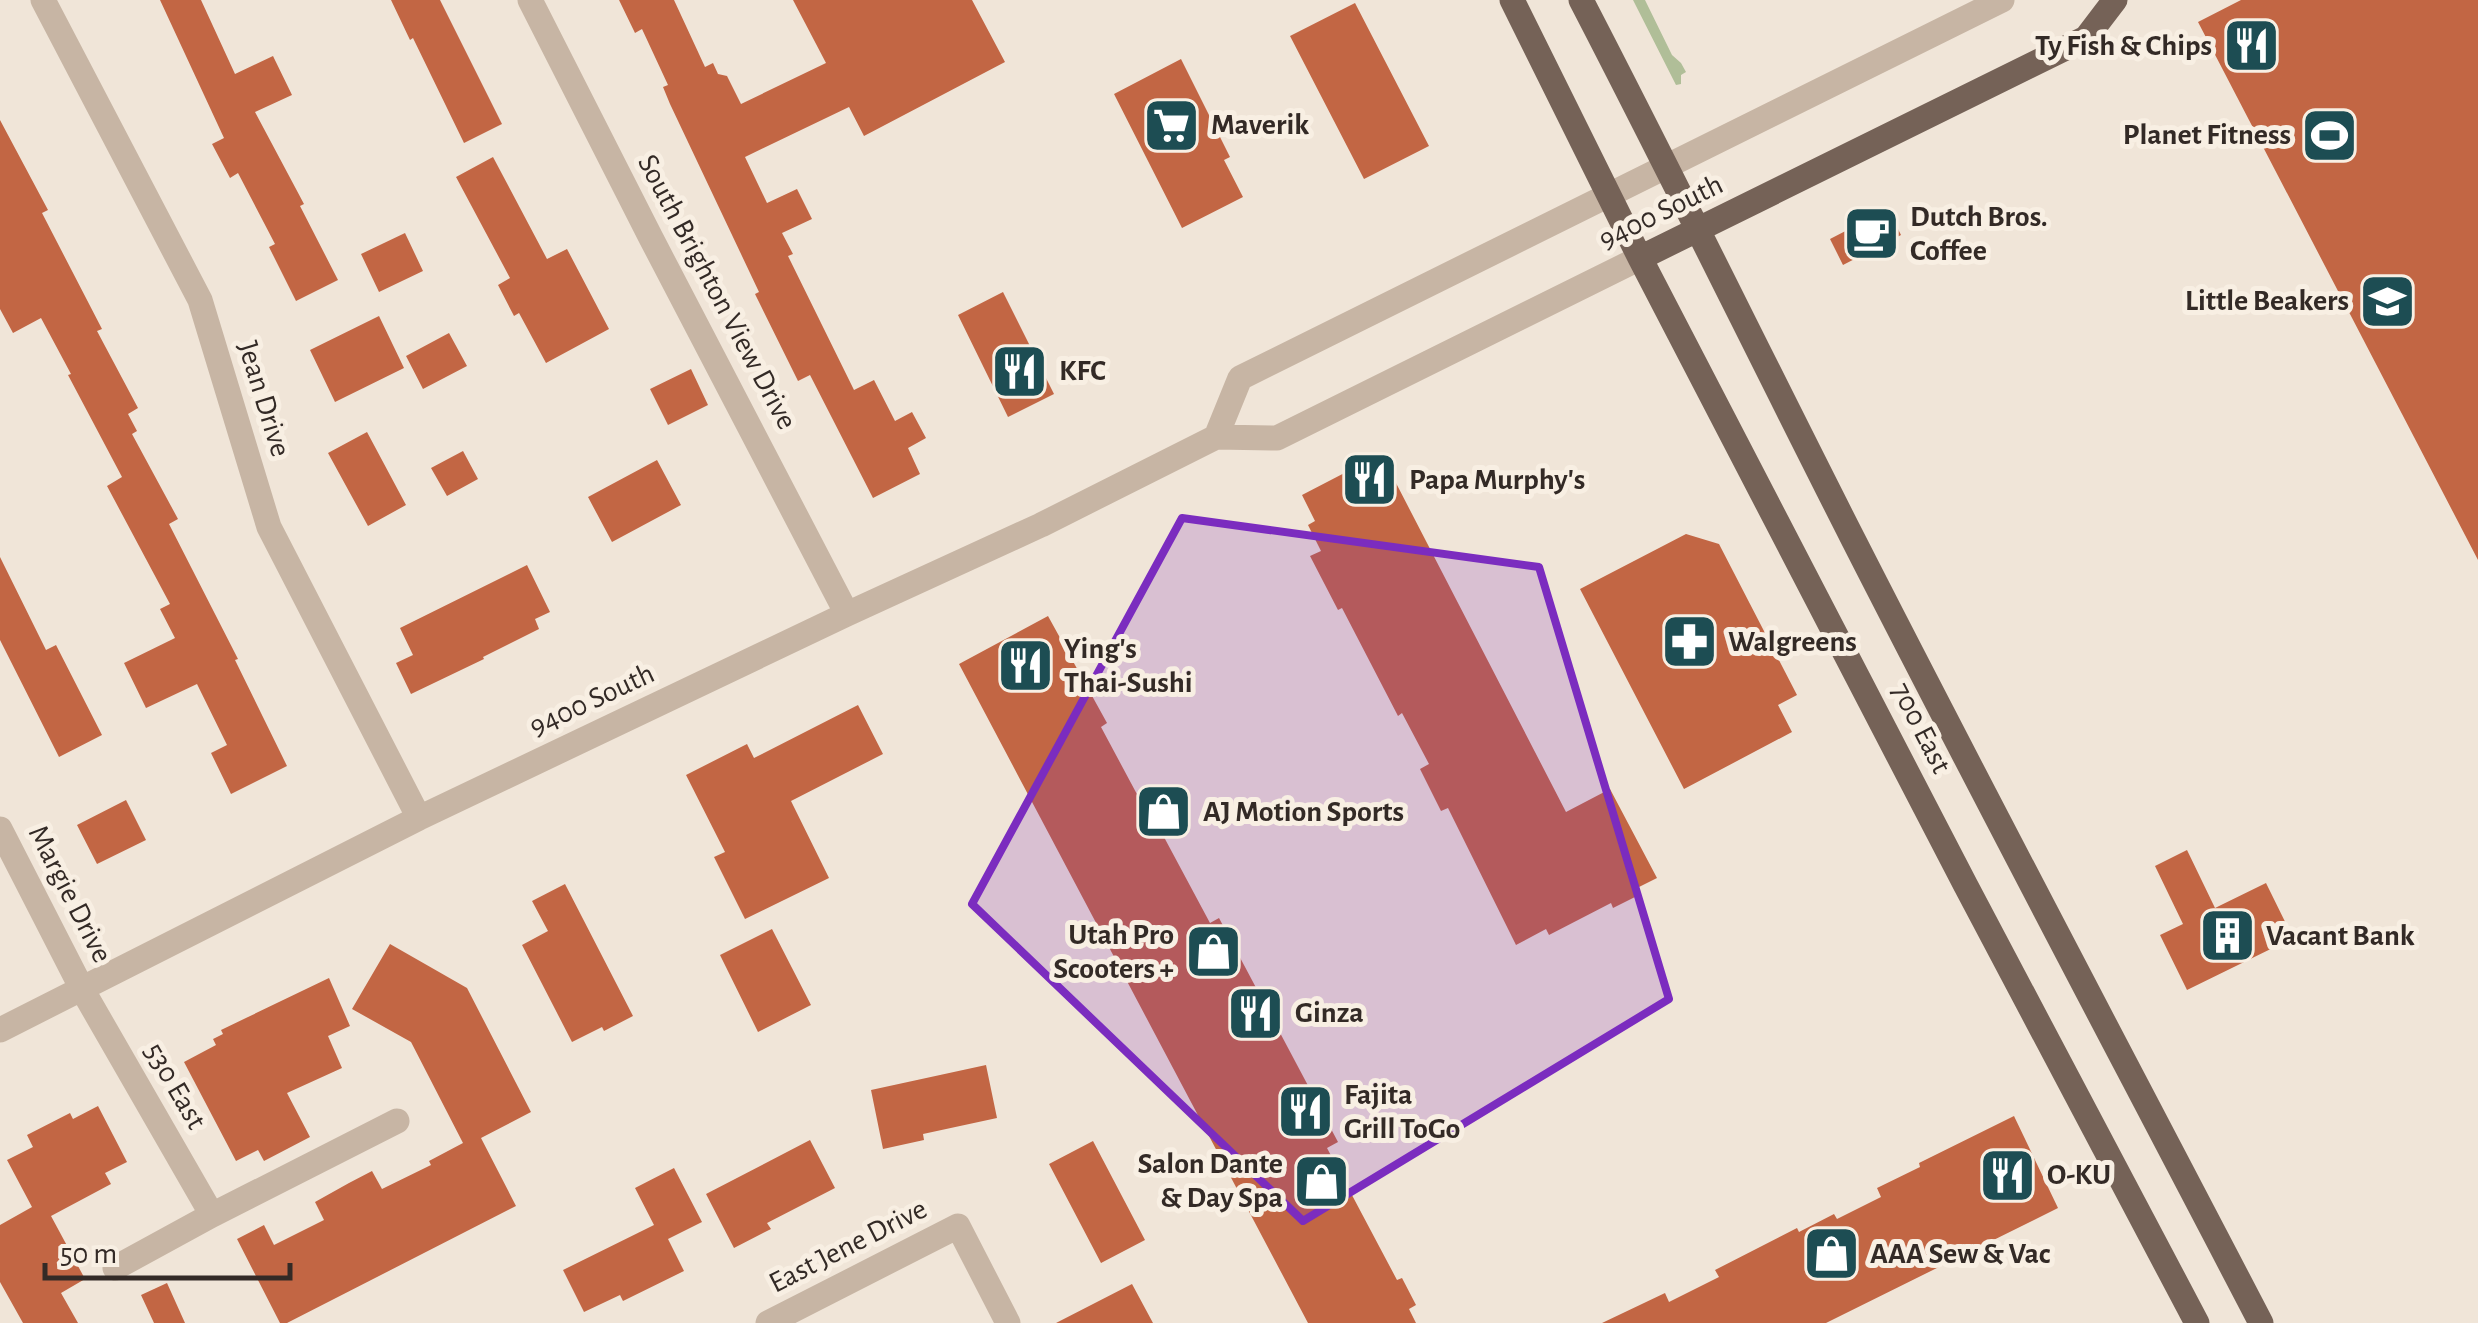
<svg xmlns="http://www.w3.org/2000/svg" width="2478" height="1323" viewBox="0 0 2478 1323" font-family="'Alegreya Sans',sans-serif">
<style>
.grass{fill:#b0be98}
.building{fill:#c26644}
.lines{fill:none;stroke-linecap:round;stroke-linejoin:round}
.minor{stroke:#c7b5a4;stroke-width:25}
.major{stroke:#756257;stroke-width:25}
.marked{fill:#7b2cbf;fill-opacity:0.2;stroke:#7b2cbf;stroke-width:8;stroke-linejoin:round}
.labels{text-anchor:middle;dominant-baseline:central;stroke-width:10;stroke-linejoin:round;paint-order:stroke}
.poi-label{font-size:30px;font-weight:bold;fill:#332a26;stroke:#f8efe3;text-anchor:start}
.street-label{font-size:30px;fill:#332a26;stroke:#f8efe3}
</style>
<rect width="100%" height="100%" fill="#f0e5d8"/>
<path class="grass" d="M1633 0H1645L1672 55 1681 63 1686 72 1681 75V84L1676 85Z"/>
<path class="building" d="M160 0H201L235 74 273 56 292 95 255 112 304 204 300 206 338 280 296 301 269 247 275 244 238 173 230 178 212 144 224 138Z
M391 0H440L502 124 464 143 413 38 410 40Z
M619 0H674L705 67 713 63 718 74 727 76 741 104 826 63 793 0H972L1005 62 864 136 849 107 745 157 767 203 797 189 812 219 782 233 793 254 788 256 854 390 874 380 895 421 912 412 926 438 908 448 920 474 873 498 810 375 798 381 755 294 759 292 670 104 663 87 668 85 642 29 635 33Z
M2241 0H2478V560L2198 22Z
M1355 3 1429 146 1364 179 1290 36Z
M1181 59 1230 157 1224 160 1243 197 1182 228 1114 94Z
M0 120 48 210 42 213 102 329 97 331 138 408 128 414 137 431 132 434 178 519 169 524 238 659 235 660 287 766 231 794 211 753 227 745 197 684 146 708 124 663 175 638 160 609 170 604 107 486 122 477 68 375 71 374 41 318 13 333 0 309Z
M493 157 547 259 567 249 609 329 546 363 519 313 514 316 498 285 510 278 456 177Z
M1888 209 1901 235 1843 265 1830 239Z
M405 233 423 271 379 292 361 254Z
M1003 292 1054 394 1008 417 958 315Z
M379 316 404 368 335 402 310 350Z
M449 333 467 366 423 389 406 356Z
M691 369 708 405 668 425 650 389Z
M367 432 406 505 368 526 328 453Z
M463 451 478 479 447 496 431 468Z
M1381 454 1566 812 1610 789 1657 878 1633 890 1637 896 1613 908 1611 903 1549 935 1546 929 1516 945 1448 808 1441 811 1420 769 1429 764 1402 713 1398 716 1342 608 1338 610 1310 556 1321 551 1308 525 1315 521 1302 495Z
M657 460 681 505 612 542 588 497Z
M1686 534 1719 544 1797 695 1778 705 1792 732 1684 789 1580 589Z
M0 557 46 650 56 645 102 735 59 757 0 640Z
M527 565 550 612 535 619 539 629 483 657 484 659 411 694 396 663 413 655 400 628Z
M1048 616 1107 723 1101 727 1139 798 1142 796 1210 923 1219 918 1338 1142 1327 1148 1397 1280 1402 1278 1416 1305 1409 1309 1416 1323H1308L959 664Z
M858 705 883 754 791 801 829 878 745 919 714 857 725 852 686 775 747 744 754 758Z
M126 800 146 840 97 864 77 825Z
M2187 850 2215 908 2266 883 2293 938 2187 990 2160 935 2183 924 2155 866Z
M565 884 633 1016 604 1031 602 1027 572 1042 522 945 548 931 532 901Z
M772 929 811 1005 758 1032 720 955Z
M390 944 467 988 531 1112 481 1138 516 1206 287 1323H280L237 1239 264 1225 274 1245 324 1220 315 1202 349 1183 372 1171 382 1189 431 1165 429 1161 463 1143 411 1042 352 1009Z
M329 978 350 1026 328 1036 342 1068 287 1093 310 1137 264 1161 258 1150 236 1161 184 1062 216 1045 213 1039 223 1034 221 1030Z
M986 1065 997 1118 923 1134 924 1140 883 1149 871 1090Z
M98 1106 127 1162 105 1173 111 1184 51 1216 85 1279 61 1293 78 1323H23L0 1282V1225L32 1207 7 1160 33 1147 27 1135 70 1113 73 1119Z
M2014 1116 2058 1208 1826 1323H1602L1665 1293 1669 1302 1719 1277 1715 1270 1797 1228 1799 1232 1834 1214 1837 1219 1881 1197 1877 1188 1920 1167 1919 1163Z
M810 1140 835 1188 767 1223 771 1229 734 1248 706 1194Z
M1093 1141 1145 1240 1101 1263 1049 1164Z
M674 1168 702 1222 668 1239 684 1271 623 1301 620 1295 584 1312 563 1270 654 1225 635 1188Z
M167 1283 185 1323H154L141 1295Z
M1132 1284 1153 1323H1056Z"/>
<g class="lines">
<path class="minor" d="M43 0 200 300 269 527 419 818
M530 0 651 238 847 614
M1216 437 1240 378 2002 0
M0 829 82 989 212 1215
M0 1030 419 818 847 614 1041 525 1216 437 1277 438 1640 258
M115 1268 212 1215 397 1121
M768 1323 958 1226 1008 1323"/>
<path class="major" d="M1512 0 1640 258 1966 886 2197 1323
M1581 0C1674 179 1762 360 1853 539 1987 802 2125 1062 2261 1323
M1640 258 2086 38 2115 0"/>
</g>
<path class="marked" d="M1182 518 1539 567 1669 999 1303 1221 972 904Z"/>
<defs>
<symbol id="restaurant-square" viewBox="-11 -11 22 22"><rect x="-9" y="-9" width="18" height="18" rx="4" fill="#1d4d53" stroke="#f8efe3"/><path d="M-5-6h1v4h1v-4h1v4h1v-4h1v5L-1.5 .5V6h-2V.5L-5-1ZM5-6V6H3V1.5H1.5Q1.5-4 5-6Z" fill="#fff"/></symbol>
<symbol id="supermarket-square" viewBox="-11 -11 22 22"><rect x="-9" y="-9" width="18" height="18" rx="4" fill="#1d4d53" stroke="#f8efe3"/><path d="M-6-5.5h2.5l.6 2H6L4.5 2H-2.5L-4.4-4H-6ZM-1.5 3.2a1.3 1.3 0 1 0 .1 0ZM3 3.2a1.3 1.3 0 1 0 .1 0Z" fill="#fff"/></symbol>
<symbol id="stadium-square" viewBox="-11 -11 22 22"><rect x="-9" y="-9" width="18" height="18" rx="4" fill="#1d4d53" stroke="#f8efe3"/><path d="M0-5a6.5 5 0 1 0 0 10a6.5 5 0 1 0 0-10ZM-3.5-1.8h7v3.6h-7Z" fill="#fff"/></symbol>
<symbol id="cafe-square" viewBox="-11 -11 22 22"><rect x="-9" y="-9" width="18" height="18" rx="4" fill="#1d4d53" stroke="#f8efe3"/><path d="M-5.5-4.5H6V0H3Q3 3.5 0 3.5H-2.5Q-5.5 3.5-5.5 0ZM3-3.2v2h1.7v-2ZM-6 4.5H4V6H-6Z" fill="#fff"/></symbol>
<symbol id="school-square" viewBox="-11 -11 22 22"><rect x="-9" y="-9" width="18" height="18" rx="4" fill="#1d4d53" stroke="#f8efe3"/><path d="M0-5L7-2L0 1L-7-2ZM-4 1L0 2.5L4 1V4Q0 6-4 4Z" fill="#fff"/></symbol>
<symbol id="pharmacy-square" viewBox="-11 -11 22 22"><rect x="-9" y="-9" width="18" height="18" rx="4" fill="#1d4d53" stroke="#f8efe3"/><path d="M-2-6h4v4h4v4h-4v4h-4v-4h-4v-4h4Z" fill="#fff"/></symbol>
<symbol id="shop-square" viewBox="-11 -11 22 22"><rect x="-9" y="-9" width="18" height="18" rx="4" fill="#1d4d53" stroke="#f8efe3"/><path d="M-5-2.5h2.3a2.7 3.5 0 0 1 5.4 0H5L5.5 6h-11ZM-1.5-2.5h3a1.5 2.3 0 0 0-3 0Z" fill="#fff"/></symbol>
<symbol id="building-square" viewBox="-11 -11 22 22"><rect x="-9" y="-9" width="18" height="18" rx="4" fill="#1d4d53" stroke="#f8efe3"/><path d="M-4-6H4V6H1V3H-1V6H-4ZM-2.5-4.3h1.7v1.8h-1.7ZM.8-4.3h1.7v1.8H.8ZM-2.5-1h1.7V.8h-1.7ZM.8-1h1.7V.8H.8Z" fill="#fff"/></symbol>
</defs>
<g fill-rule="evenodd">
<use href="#restaurant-square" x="2220" y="14" width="63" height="63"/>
<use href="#supermarket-square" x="1140" y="94" width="63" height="63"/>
<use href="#stadium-square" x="2298" y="104" width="63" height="63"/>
<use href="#cafe-square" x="1840" y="202" width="63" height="63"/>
<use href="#school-square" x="2356" y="270" width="63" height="63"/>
<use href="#restaurant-square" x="988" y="340" width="63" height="63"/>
<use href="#restaurant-square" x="1338" y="448" width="63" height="63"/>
<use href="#pharmacy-square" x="1658" y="610" width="63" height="63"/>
<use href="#restaurant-square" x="994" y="634" width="63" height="63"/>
<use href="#shop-square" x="1132" y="780" width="63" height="63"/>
<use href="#building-square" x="2196" y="904" width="63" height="63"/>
<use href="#shop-square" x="1182" y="920" width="63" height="63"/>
<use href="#restaurant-square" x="1224" y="982" width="63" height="63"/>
<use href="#restaurant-square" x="1274" y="1080" width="63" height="63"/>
<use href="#restaurant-square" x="1976" y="1144" width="63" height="63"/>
<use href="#shop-square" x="1290" y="1150" width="63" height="63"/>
<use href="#shop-square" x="1800" y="1222" width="63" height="63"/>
</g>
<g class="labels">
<g class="poi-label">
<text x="2212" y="46" text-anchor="end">Ty Fish &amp; Chips</text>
<text x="1211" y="125">Maverik</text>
<text x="2291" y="135" text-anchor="end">Planet Fitness</text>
<text x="1910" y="217">Dutch Bros.<tspan x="1910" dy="34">Coffee</tspan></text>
<text x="2349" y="301" text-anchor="end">Little Beakers</text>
<text x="1059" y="371">KFC</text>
<text x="1409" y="480">Papa Murphy's</text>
<text x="1728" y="642">Walgreens</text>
<text x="1064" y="649">Ying's<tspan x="1064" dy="34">Thai-Sushi</tspan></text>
<text x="1203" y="812">AJ Motion Sports</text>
<text x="1174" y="935" text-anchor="end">Utah Pro<tspan x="1174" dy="34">Scooters +</tspan></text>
<text x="2266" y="936">Vacant Bank</text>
<text x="1295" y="1013">Ginza</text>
<text x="1344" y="1095">Fajita<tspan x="1344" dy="34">Grill ToGo</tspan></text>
<text x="1283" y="1164" text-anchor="end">Salon Dante<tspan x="1283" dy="34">&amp; Day Spa</tspan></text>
<text x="2047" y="1175">O-KU</text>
<text x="1870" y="1254">AAA Sew &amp; Vac</text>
</g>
<g class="street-label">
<text transform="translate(1661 212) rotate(-26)">9400 South</text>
<text transform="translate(717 292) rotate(62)">South Brighton View Drive</text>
<text transform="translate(264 399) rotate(73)">Jean Drive</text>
<text transform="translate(592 700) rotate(-25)">9400 South</text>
<text transform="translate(1921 728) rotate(63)">700 East</text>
<text transform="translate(70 894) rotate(63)">Margie Drive</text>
<text transform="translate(175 1086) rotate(60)">530 East</text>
<text transform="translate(848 1246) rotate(-27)">East Jene Drive</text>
</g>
</g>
<path d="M45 1263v15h245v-15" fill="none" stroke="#332a26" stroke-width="5"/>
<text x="60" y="1263" font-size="30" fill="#332a26" stroke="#f8efe3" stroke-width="8" paint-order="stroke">50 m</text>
</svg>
